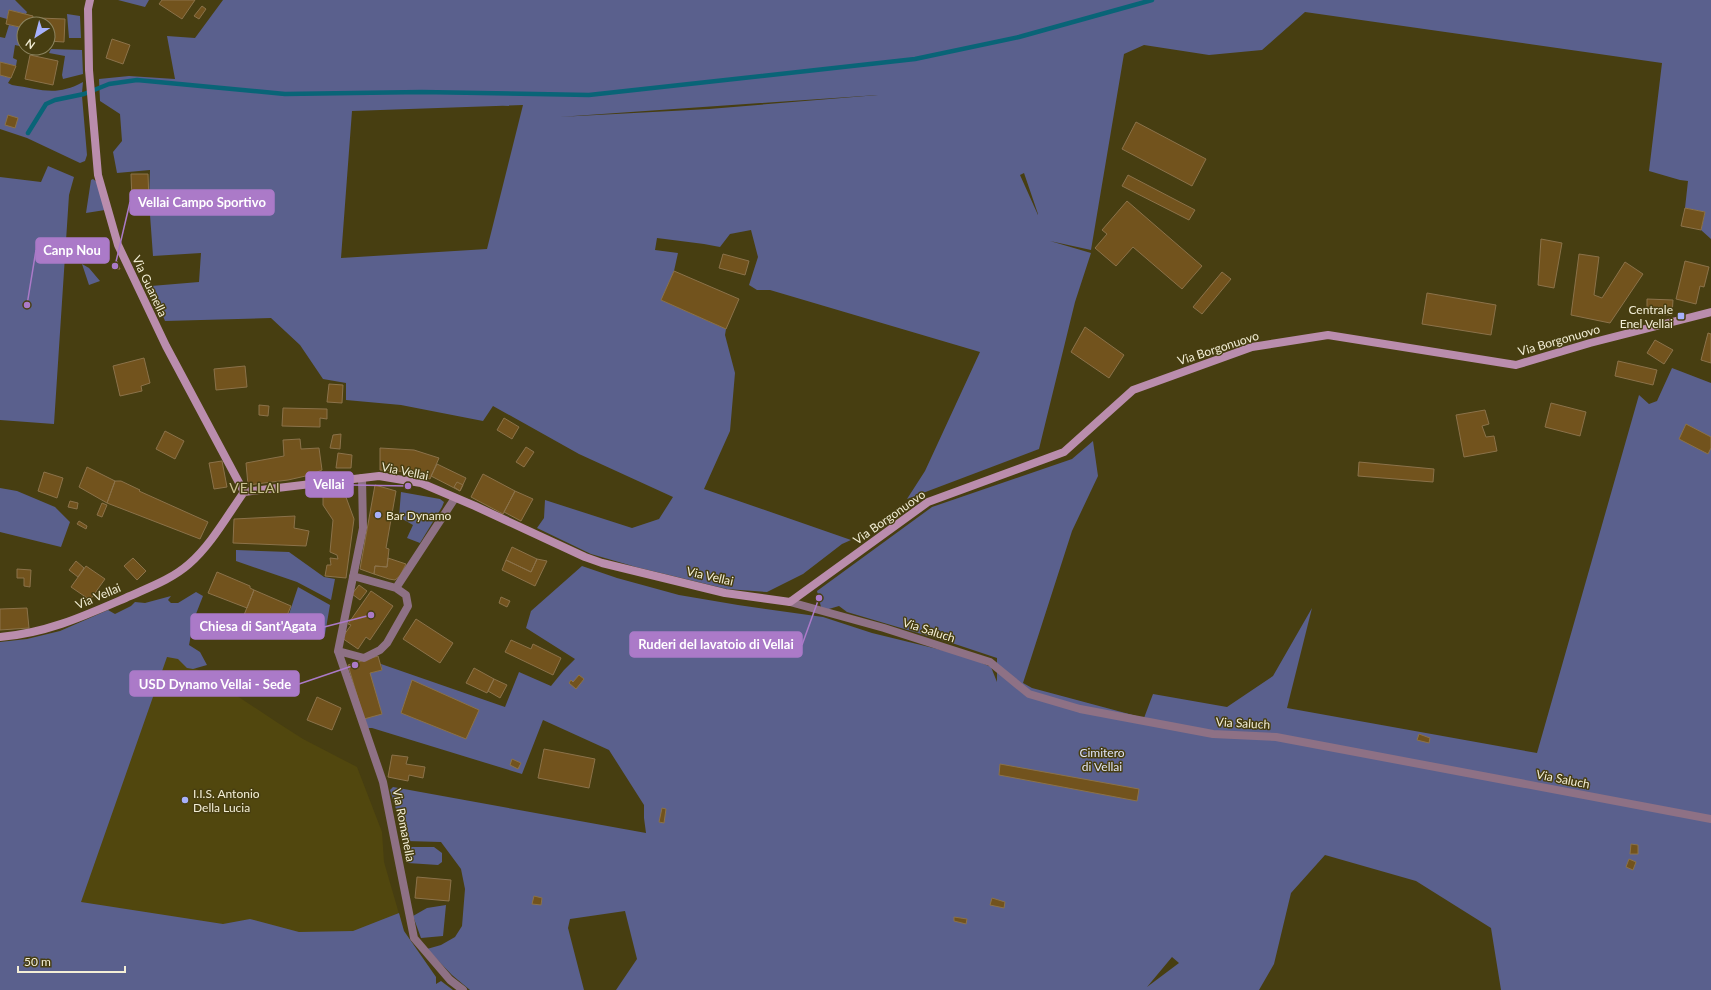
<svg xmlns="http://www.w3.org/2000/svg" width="1711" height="990" viewBox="0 0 1711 990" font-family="Lato,sans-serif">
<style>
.built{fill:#51470e}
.green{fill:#5a608d;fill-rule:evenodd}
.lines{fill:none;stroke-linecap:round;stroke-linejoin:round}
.stream{stroke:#096477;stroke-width:4.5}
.building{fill:#72531d;stroke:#8b724a}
.street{stroke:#8e7185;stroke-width:8}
.secondary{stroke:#ba8dad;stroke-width:8}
.poi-dot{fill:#a7b1fc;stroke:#473e11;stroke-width:1.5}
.labels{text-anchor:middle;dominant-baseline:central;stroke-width:3;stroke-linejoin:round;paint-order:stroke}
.street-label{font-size:12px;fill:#f3eed6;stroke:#473e11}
.poi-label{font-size:12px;fill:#f3eed6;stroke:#473e11;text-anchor:start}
.park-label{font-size:12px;fill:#dee2f5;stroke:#473e11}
.quarter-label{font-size:14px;letter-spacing:1px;fill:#c9c091;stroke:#473e11}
.leader{fill:none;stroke:#ab7ac8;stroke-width:1.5}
.callout-dot{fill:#ab7ac8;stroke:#473e11;stroke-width:1.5}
.callout{fill:#ab7ac8;stroke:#ab7ac8;stroke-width:1.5}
.callout-label{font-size:13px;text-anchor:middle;font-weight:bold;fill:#fff}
</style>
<rect width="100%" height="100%" fill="#473e11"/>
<path class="built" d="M108 610 278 723 303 739 357 767 382 832 384 862 404 931 436 977V990H0V642L27 639 60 631Z"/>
<path class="green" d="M0 0H15L27 12 26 14 9 10 7 19 0 17Z
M118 0H149L145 7Z
M223 0H1711V239L1701 230 1705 212 1685 208 1688 181 1680 180 1649 171 1662 63 1305 12 1262 50 1209 55 1144 45 1124 54 1091 250 1050 241 1091 253 1075 302 1039 449 907 499 925 471 980 352 770 290H757L749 285 758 257 751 230 730 234 720 247 704 244 657 238 655 250 678 253 674 271 662 300 726 329 725 335 735 373 730 431 704 489 851 540 842 544 803 574 767 592 727 589 636 567 591 554 537 528 544 518 545 500 632 528 659 519 673 497 579 454 493 406 483 421 401 405 346 400V383L323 379 300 345 271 318 165 321 151 286 199 282 201 253 153 256 149 201 150 170 117 173 113 152 122 141 120 114 100 101 99 79 129 76 175 79 167 36 195 38ZM878 95 709 109 559 117ZM523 105 487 249 341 258 352 111ZM1024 173 1038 214V215L1020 175Z
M67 14 80 16 81 38H69Z
M9 25 24 28V47L15 45 13 58 17 60 16 66 0 62V37L5 38Z
M51 49 82 50 83 74 63 79 62 75 65 56 49 53Z
M0 75 11 78 8 83 12 85C40 89 56 97 83 82L82 93 58 99 82 96 87 155 85 161 80 163 27 138 0 129Z
M48 166 74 177 69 195 54 424 0 420V177L41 182Z
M93 179 98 183 105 210 86 213 91 180Z
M82 264 89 268 100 281 89 285Z
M1672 368 1711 383V990H1501L1491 928 1416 881 1325 855 1291 893 1274 964 1259 990H616L637 959 625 911 570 919 568 928 584 990H470L452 975 427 949 441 945 455 937 462 926 465 889 461 869 441 842 406 841 390 790 393 787 646 833 644 818V805L609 750 543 720 522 774 372 728H368L364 719 370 673 382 670 381 664 505 707 519 672 551 686 564 670 575 659 526 628 531 611 582 566 617 578 679 595 738 605 823 617 872 633 966 656 991 667 997 682V658L955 644 847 612 839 606 822 611 817 591 932 507 1072 459 1093 441 1098 476 1072 531 1023 683 1032 688 1144 718 1153 694 1227 707 1273 676 1312 608 1287 708 1537 753 1639 395 1649 404 1657 401ZM1172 957 1179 963 1147 987Z
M0 488 17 491 55 507 70 522 61 547 0 532Z
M401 492 440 499 444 502 442 507 420 543 407 538 413 525 399 517Z
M236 550 289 552 324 577 335 579 331 600 297 582 236 561Z
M298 587 330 605 325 634 284 629Z
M196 592 203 596 194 619 189 645 200 652 207 665 193 669 187 668 178 659 167 657 81 902 223 924 250 919 299 932 353 931 399 913 404 931 436 977V984L441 981 453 990H0V642L27 639 60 631 108 610 115 614 131 606 135 602 145 603 171 596 168 600 171 603H178Z
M407 847H434L442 853V862L438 865 408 863Z
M446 905 443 936 421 938 413 916 427 908Z"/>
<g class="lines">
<path class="stream" d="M28 133 46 104 55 100 84 94 109 84 137 80 285 94 422 92 589 95 915 59 1019 37 1152 0"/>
</g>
<path class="building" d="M162 0H195L182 19 159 4Z
M202 6 206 9 199 19 194 16Z
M9 10 33 16 32 24H24V28L6 24Z
M39 18 65 19 64 42 48 41V24H39Z
M112 39 130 45 123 64 106 58Z
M30 55 58 61 53 85 25 79Z
M0 62 16 66 11 78 0 75Z
M8 115 18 118 15 128 5 125Z
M1136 122 1206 159 1192 186 1122 149Z
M131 174H148L149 201H132Z
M1128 175 1195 210 1189 220 1122 186Z
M1127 201 1202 266 1182 289 1133 247 1116 266 1095 248 1107 234 1102 230Z
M1685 208 1705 212 1701 230 1681 226Z
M1541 239 1562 243 1554 288 1538 285Z
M723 254 749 261 745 275 719 268Z
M1579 254 1599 257 1594 295 1602 298 1625 262 1643 274 1610 323 1571 315Z
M117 261 120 269H116L114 263Z
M1685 261 1709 267 1704 287 1700 286 1696 304 1676 299Z
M674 271 739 299 726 329 661 300Z
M1222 272 1231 279 1202 314 1193 307Z
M1427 293 1496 305 1491 335 1422 324Z
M1647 299 1673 300 1672 315 1647 314Z
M1085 327 1124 355 1109 378 1071 352Z
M1708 333 1711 334V363L1701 360Z
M1655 340 1673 350 1664 364 1647 353Z
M144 358 150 383 141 386 142 391 120 396 113 366Z
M1618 361 1657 370 1653 385 1615 376Z
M245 366 247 387 216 390 214 369Z
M329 384 343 385 342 403 327 402Z
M1551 403 1586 412 1580 436 1545 427Z
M259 405 269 406 268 416 259 415Z
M283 408 327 409V419L320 418V427L282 426Z
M1485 410 1489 424 1482 426 1486 437 1494 436 1497 451 1464 457 1456 415Z
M504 418 519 427 512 439 497 430Z
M1686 424 1711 437V448L1708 454 1679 439Z
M165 431 184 441 175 459 156 449Z
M341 434 340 449 330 448 333 435Z
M300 439 301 449 319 448 322 470 310 475 288 480 248 485 246 463 284 456 283 440Z
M526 447 534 452 524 467 516 462Z
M380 448 414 450 439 458 430 479 411 472 380 470Z
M338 453 352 455 351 468H336Z
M222 461 227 487 214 489 209 463Z
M1359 462 1434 469 1433 482 1358 476Z
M437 464 466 478 460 491 431 476Z
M87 467 115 481 107 503 79 487Z
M44 472 63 478 57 498 38 491Z
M483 474 515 491 503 514 471 497Z
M115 481H121L140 490 139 491 208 522 200 539 107 503Z
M457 482 463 485 460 491 454 487Z
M375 485 396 491 386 548 389 549 387 567 375 566 374 574 360 569Z
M343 489 354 519 346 578 325 576 327 565H331L330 558 338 559 337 555 330 552 333 520 323 505V491Z
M515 491 533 499 521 521 504 512Z
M70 501 78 503 77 509 68 507Z
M102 503 107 505 102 517 97 515Z
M295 516 294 528 309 531 306 546 233 543 234 519Z
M79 521 87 526 86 529 77 524Z
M512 547 537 559 531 572 506 560Z
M133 558 146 571 137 580 124 566Z
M388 558 406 564 400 576 395 580 389 579 374 574 375 566 387 567Z
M537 559 547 561 535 586 502 570 506 560 531 572Z
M76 561 84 568 78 577 69 570Z
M86 566 105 579 90 600 71 587Z
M17 569 31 570 30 587 24 586V578H17Z
M217 572 250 586V588L254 590 247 608 208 593Z
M359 585 367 591 360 600 352 594Z
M254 590 291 606 286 618 279 616 274 627 244 615Z
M371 591 393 606 370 640 366 637 358 649 342 638 351 625 348 624Z
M501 597 510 601 507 607 499 603Z
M27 608 29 628 0 630V609Z
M416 619 453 643 440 663 403 639Z
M511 640 531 649 533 644 561 658 553 675 505 652Z
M378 656 382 670 370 673 382 714 364 719 348 665Z
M474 668 494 679 487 693 466 683Z
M579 675 584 679 576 689 569 683 571 680 573 682Z
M494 679 507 685 500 698 488 691Z
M412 680 479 710 466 739 401 713Z
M317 697 341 708 332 730 307 720Z
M1419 734 1430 738 1429 743 1417 740Z
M544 749 595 759 589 788 538 778Z
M392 755 408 757 406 764 425 767 423 778 409 775 408 781 388 777Z
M512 759 521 763 518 769 510 765Z
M1000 764 1139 789 1137 801 999 775Z
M662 808 666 809 664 823 659 822Z
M1631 844 1638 845V854H1630Z
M1629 859 1636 862 1633 870 1626 867Z
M417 877 451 880 449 901 415 898Z
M534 896 542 898 541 905 532 904Z
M992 898 1005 902 1004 908 990 905Z
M954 917 967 919 966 924 954 921Z"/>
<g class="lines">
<path class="street" d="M362 478 363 528 338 651 383 782 414 938 450 980 463 990
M396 588 455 498
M790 602 884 628 990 662 1029 694 1080 709 1213 734 1276 737 1711 819
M338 651 364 658 380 650 387 643 408 606 406 595 396 588 353 576"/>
<path class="secondary" d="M90 0 88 9 89 70 98 175 118 245 166 346 244 492
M0 637C48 633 86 615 130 596 150 587 172 579 189 564 211 545 227 516 244 492L379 476 421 483 475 506 585 557 602 563 725 593 790 602 928 502 1064 452 1133 390 1252 347 1328 335 1516 365 1590 343 1711 312"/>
</g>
<g class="poi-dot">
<rect x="1677" y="312" width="8" height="8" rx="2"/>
<circle cx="378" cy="515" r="4"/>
<circle cx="185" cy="800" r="4"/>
</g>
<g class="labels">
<g class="street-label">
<text transform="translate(150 286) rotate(65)">Via Guanella</text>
<text transform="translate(1559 340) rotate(-16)">Via Borgonuovo</text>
<text transform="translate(1218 348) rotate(-18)">Via Borgonuovo</text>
<text transform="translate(405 471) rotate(11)">Via Vellai</text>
<text transform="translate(889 517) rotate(-35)">Via Borgonuovo</text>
<text transform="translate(710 576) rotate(13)">Via Vellai</text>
<text transform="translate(98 596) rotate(-23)">Via Vellai</text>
<text transform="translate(929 630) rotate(18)">Via Saluch</text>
<text transform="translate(1243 723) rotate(3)">Via Saluch</text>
<text transform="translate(1563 779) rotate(11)">Via Saluch</text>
<text transform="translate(404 825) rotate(79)">Via Romanella</text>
</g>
<g class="poi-label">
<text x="1673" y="309" text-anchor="end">Centrale<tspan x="1673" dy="14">Enel Vellai</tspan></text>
<text x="386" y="515">Bar Dynamo</text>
<text x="193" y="793">I.I.S. Antonio<tspan x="193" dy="14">Della Lucia</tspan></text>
</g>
<g class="park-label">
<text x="1102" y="752">Cimitero<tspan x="1102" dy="14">di Vellai</tspan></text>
</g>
<g class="quarter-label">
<text x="255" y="487">VELLAI</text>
</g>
</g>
<path class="leader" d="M115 266L130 202M27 305L36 250M408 486L353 485M371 615L324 627M819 598L802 645M355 665L299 684"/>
<g class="callout-dot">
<circle cx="115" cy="266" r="4"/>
<circle cx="27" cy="305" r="4"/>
<circle cx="408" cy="486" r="4"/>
<circle cx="371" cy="615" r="4"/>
<circle cx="819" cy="598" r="4"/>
<circle cx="355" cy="665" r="4"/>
</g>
<g class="callout">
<rect x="130" y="190" width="144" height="25" rx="4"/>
<rect x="36" y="238" width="73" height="25" rx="4"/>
<rect x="306" y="472" width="47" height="25" rx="4"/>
<rect x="191" y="614" width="133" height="25" rx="4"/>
<rect x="630" y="632" width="172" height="25" rx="4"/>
<rect x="130" y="671" width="169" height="25" rx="4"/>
</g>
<g class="callout-label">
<text x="202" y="207">Vellai Campo Sportivo</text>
<text x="72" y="255">Canp Nou</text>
<text x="329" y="489">Vellai</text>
<text x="258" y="631">Chiesa di Sant'Agata</text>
<text x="716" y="649">Ruderi del lavatoio di Vellai</text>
<text x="215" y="689">USD Dynamo Vellai - Sede</text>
</g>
<g transform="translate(36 36) rotate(216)"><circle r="19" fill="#473e11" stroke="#8c8460"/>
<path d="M0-3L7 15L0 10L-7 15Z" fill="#a7b1fc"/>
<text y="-6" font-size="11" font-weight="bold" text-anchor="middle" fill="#f3eed6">N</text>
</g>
<path d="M18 966v6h107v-6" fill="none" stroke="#f3eed6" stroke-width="2"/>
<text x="24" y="966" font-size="12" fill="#f3eed6" stroke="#473e11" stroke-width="3" paint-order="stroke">50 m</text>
</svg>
